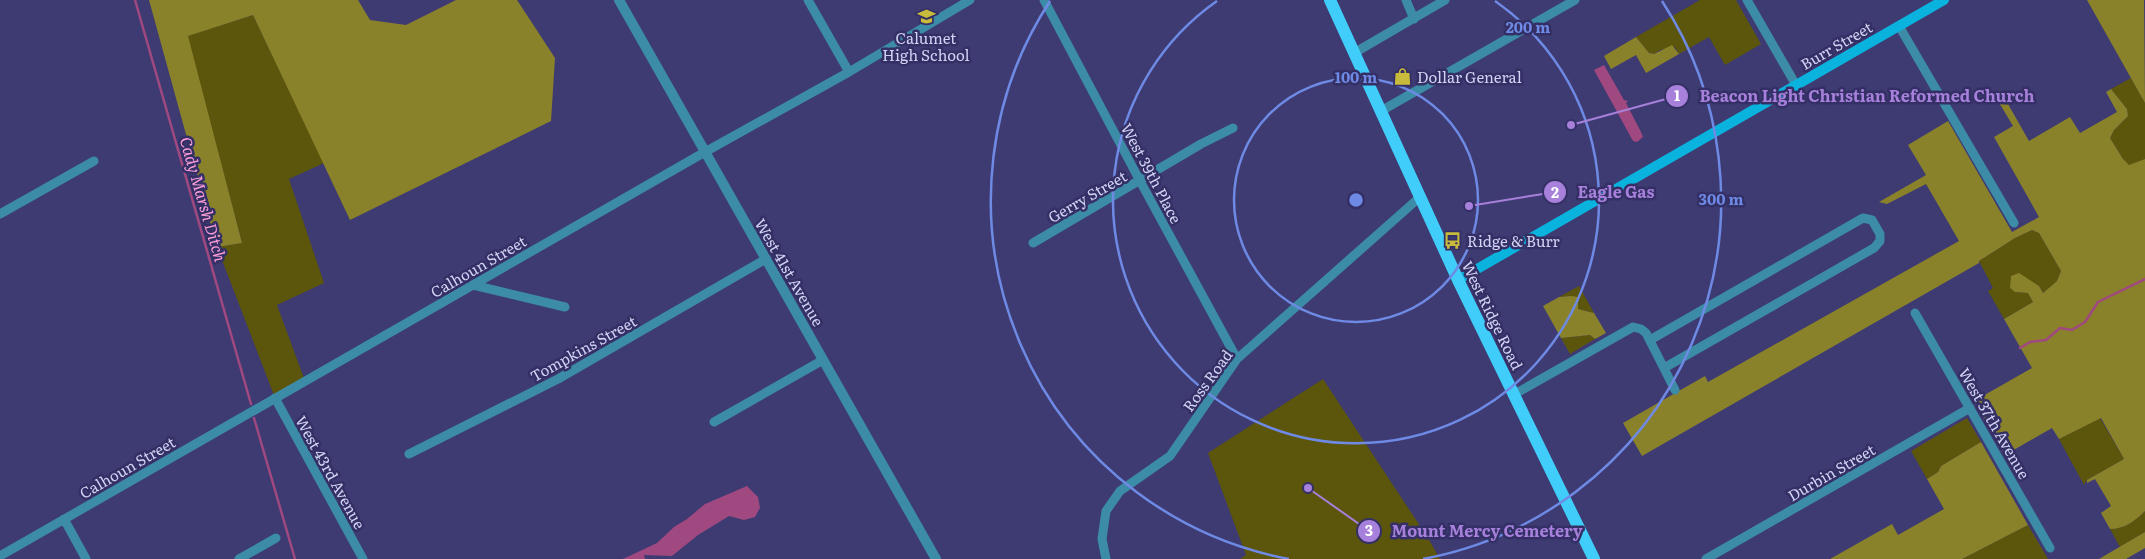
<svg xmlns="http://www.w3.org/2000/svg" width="2145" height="559" viewBox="0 0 2145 559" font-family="Literata,serif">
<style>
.green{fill:#5c550c}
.forest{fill:#8a822a}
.water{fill:#a04880}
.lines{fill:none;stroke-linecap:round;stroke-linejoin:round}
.stream{stroke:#a04880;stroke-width:2.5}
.minor{stroke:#3c8ca7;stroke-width:9}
.tertiary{stroke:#3c8ca7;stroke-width:10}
.secondary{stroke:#0ab3de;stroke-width:10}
.primary{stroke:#40cdfa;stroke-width:12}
.ring{fill:none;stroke:#6e8ae5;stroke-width:2.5}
.labels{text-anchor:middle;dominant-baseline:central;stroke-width:5;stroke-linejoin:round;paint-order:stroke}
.poi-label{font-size:15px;fill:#d1d3f4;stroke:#343066;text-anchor:start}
.street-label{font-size:15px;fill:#d1d3f4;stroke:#343066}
.water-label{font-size:16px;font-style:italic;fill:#fc9dd6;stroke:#343066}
.centre{fill:#6e8ae5;stroke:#343066;stroke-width:2.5}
.ring-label{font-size:15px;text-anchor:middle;font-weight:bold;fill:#6e8ae5;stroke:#343066;stroke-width:5;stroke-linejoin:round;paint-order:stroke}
.leader{fill:none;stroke:#a680da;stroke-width:2}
.callout-dot{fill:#a680da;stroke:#343066;stroke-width:2}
.mark-label{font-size:15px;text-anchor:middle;font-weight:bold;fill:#fff}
.callout-label{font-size:16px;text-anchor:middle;font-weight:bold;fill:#a680da;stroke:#343066;stroke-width:5;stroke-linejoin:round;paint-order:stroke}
</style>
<rect width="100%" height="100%" fill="#3e3b72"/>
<path class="green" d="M1700 0H1736L1761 44 1725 65 1709 37 1679 54 1675 47 1660 50 1654 54 1649 53 1636 37Z
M253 15 324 163 289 179 324 283 277 305 305 381 275 398 217 247 242 243 187 36Z
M2131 78 2145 103V159L2129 166 2123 159 2110 138 2114 130 2128 116 2127 109 2111 89Z
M2032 230 2039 233 2061 271 2057 281 2043 293 2039 286 2019 274 2015 292 2028 293 2033 302 2004 319 1988 291 1993 288 1979 261 2015 238Z
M1579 286 1594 313 1578 309 1571 296 1559 297Z
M1590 335 1595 339 1570 354 1561 338Z
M1323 379 1428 538 1440 559H1240L1246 555 1208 453Z
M1967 418 1981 442 1941 466 1938 472 1927 479 1911 451Z
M2100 418 2124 459 2087 480 2084 485 2059 439Z
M2145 500V532L2120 547 2110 529C2125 529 2135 521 2145 511Z
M2028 525 2048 559H1962Z"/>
<path class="forest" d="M149 0H358L370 20 406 25 456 0H517L555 58 551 121 350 220 253 15 188 36 242 243 217 247Z
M2087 0H2144L2145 103Z
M1636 37 1649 53 1654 54 1672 45 1679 54 1646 73 1636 55 1611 69 1604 56Z
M2111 89 2127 109 2128 116 2114 130 2110 138 2123 159 2129 165 2145 159V511C2135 521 2125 529 2110 529L2101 513 2111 506 2095 479 2087 483V480L2124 459 2101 418 2059 439 2052 428 2005 455 1974 401 2032 368 2004 319 2033 302 2028 293 2015 292 2010 288 2011 276 2019 273 2039 286 2043 293 2057 281 2061 271 2039 233 2032 230 2015 238 1979 261V263L1642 456 1623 423 1705 376 1708 382 1959 241 1926 184 1887 204 1879 202 1926 175 1908 145 1948 121 2012 232 2039 217 1994 137 2013 126 1994 94 2000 90 2029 141 2070 117 2080 133 2117 112 2106 92Z
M1571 296 1578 297V309L1594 313 1606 333 1595 339 1590 335 1561 338 1543 306 1559 297Z
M1981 442 2028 525 1962 559H1830L1892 524 1898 535 1944 509 1927 479 1938 472 1941 466Z
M2145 532V548L2126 559H2099Z"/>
<path class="water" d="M1604 65 1624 100 1628 101 1626 103 1641 132 1643 137 1637 142 1633 141 1594 70Z
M747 486 758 497 760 508 755 517 744 520 729 516 698 535 672 556 644 555 645 559H623L657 543 674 527 687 519 705 504Z"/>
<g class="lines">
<path class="stream" d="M135 0 251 404
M2020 348 2030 342 2046 340 2060 328 2072 330 2085 322 2098 302 2145 279
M254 418 295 559"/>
<path class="minor" d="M808 0 849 72
M1044 0 1140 181 1237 359
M1406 0 1414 19
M1747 0 1796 85
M1899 26 2014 223
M1354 53 1445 0
M1381 111 1575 0
M0 214 94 161
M1033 243 1201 144 1233 128
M473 285 565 307
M1915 313 2050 548
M1650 340 1863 218 1872 220 1880 234V241L1874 248 1664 368
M1513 395 1633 327 1641 329 1646 333 1675 390
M275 398 363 559
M714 422 823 360
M409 454 558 379 766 259
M64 519 86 559
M0 556 705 152 849 72 970 0
M239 559 276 538
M1106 559 1102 539 1106 511 1120 491 1170 456 1237 359 1420 197
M1706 559 1970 408"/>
<path class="tertiary" d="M619 0 936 559"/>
<path class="secondary" d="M1458 280 1944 0"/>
<path class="primary" d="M1330 0 1458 280 1594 559"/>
</g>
<g class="ring">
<circle cx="1356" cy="200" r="122"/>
<path d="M1495 1A243 243 0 1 1 1217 1"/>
<path d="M1289 559A365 365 0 0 1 1050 1M1662 1A365 365 0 0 1 1423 559"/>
</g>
<defs>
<symbol id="school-bare" viewBox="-9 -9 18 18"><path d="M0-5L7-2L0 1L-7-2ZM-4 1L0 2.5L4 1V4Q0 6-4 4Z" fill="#c8bb3b" stroke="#343066" stroke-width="2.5" paint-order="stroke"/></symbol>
<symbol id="shop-bare" viewBox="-9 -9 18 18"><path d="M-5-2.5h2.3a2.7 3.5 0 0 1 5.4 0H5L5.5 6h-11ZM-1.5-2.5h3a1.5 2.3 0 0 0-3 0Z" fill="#c8bb3b" stroke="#343066" stroke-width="2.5" paint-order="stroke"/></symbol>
<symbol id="bus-bare" viewBox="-9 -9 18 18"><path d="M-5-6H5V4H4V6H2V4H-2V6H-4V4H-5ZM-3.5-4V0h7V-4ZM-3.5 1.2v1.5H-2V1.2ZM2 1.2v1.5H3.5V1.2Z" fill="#c8bb3b" stroke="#343066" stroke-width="2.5" paint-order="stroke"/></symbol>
</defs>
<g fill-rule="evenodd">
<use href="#school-bare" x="914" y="4" width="25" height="25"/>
<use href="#shop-bare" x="1390" y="64" width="25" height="25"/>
<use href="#bus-bare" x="1440" y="228" width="25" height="25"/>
</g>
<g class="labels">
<g class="poi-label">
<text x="926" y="37" text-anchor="middle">Calumet<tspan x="926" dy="17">High School</tspan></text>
<text x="1417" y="76">Dollar General</text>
<text x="1467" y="240">Ridge &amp; Burr</text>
</g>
<g class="street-label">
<text transform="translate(1836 45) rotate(-30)">Burr Street</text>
<text transform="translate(1152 173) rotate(62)">West 39th Place</text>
<text transform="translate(1087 196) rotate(-30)">Gerry Street</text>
<text transform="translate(478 266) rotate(-30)">Calhoun Street</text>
<text transform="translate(790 272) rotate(60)">West 41st Avenue</text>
<text transform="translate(1493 315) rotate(64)">West Ridge Road</text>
<text transform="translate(583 348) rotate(-29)">Tompkins Street</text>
<text transform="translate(1207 380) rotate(-54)">Ross Road</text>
<text transform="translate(1995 423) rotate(60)">West 37th Avenue</text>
<text transform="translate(127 467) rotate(-30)">Calhoun Street</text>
<text transform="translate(331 472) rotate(61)">West 43rd Avenue</text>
<text transform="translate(1831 472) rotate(-30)">Durbin Street</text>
</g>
<g class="water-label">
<text transform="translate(204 199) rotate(74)">Cady Marsh Ditch</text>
</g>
</g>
<circle cx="1356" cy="200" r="8" class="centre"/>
<g class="ring-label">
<text x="1528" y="33">200 m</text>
<text x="1356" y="83">100 m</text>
<text x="1721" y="205">300 m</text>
</g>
<path class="leader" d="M1571 125L1677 96M1469 206L1555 192M1308 488L1369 531"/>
<g class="callout-dot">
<circle cx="1571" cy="125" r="5"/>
<circle cx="1469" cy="206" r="5"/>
<circle cx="1308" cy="488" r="5"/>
<circle cx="1677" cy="96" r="12"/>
<circle cx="1555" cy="192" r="12"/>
<circle cx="1369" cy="531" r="12"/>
</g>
<g class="mark-label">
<text x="1677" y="101">1</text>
<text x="1555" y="198">2</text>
<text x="1369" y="536">3</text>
</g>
<g class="callout-label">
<text x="1867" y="102">Beacon Light Christian Reformed Church</text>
<text x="1616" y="198">Eagle Gas</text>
<text x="1487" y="537">Mount Mercy Cemetery</text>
</g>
</svg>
